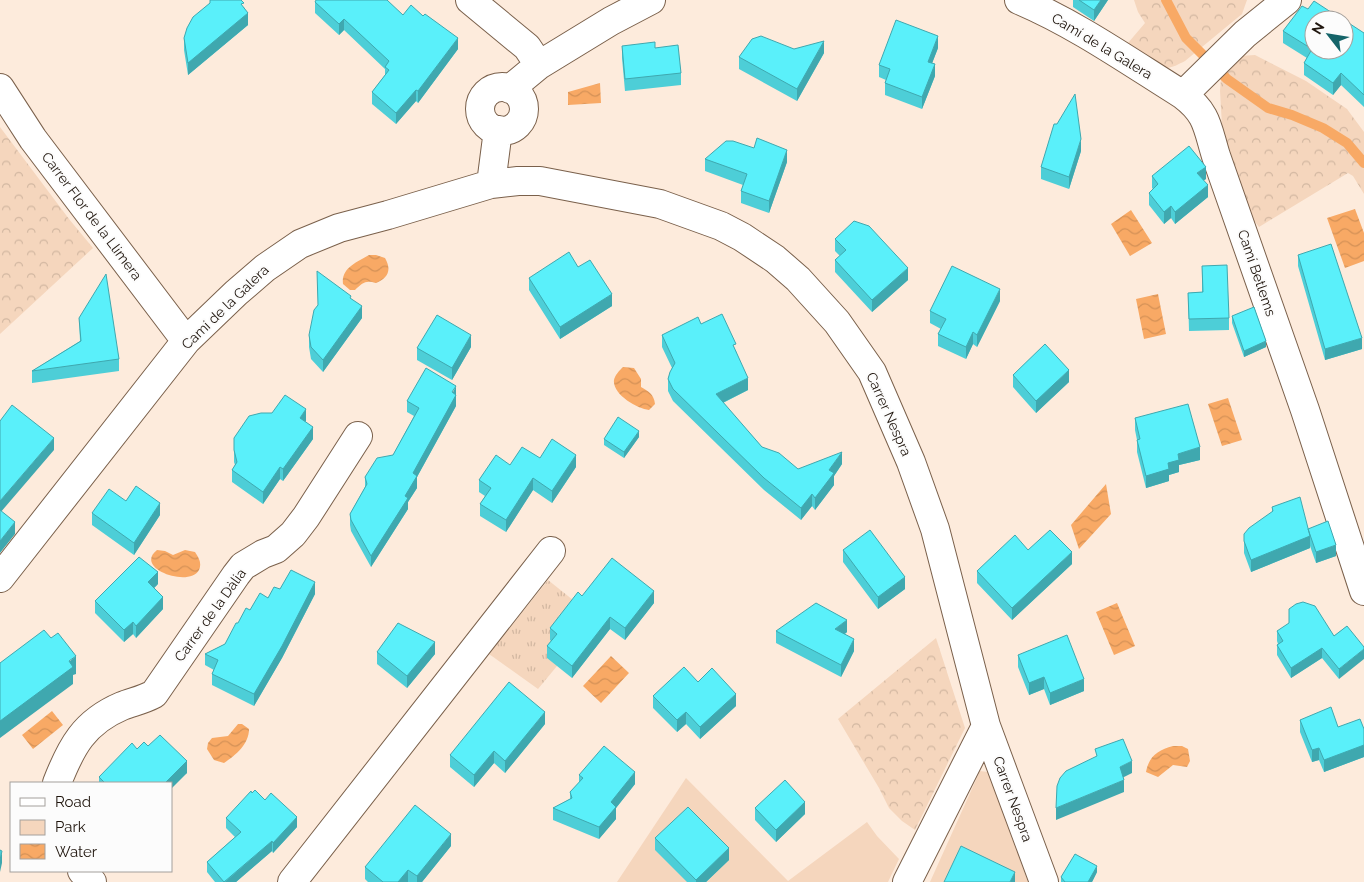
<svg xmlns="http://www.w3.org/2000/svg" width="1364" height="882" viewBox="0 0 1364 882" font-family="Raleway,sans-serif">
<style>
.grass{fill:url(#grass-tufts)}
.forest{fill:url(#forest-crowns)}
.green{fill:#f5d6bd}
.water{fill:url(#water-waves)}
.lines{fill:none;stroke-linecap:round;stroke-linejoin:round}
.stream{stroke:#f8a965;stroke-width:10}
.minor-casing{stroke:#7a604b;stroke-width:30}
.minor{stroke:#fff;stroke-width:28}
.wall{fill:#4dced7}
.shaded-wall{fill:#3fa8af}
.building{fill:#5af0fa;stroke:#3fa8af}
.labels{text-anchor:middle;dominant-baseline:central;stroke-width:4;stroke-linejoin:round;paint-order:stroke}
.street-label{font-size:14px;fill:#1f150d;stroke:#fcfcfc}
</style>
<defs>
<pattern id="grass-tufts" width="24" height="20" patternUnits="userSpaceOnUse" patternTransform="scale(1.25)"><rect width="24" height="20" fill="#f5d6bd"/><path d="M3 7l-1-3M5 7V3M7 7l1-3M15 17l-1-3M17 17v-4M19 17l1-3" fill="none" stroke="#d2b7a1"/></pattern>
<pattern id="forest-crowns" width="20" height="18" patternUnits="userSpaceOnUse" patternTransform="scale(1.25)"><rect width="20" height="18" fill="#f5d6bd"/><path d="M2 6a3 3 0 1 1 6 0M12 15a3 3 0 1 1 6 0" fill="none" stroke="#d2b7a1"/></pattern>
<pattern id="water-waves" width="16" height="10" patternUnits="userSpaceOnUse" patternTransform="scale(1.25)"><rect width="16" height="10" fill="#f8a965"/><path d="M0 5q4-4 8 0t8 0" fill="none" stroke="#d49156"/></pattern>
</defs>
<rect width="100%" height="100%" fill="#fdebdc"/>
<path class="grass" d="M548 580 578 604 557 646V666L538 689 489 654Z"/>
<path class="forest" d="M1134 0H1247L1242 14 1185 61C1179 64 1172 68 1166 68 1155 67 1137 49 1128 43L1145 23 1138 12Z
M1255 55 1306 81 1347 109 1364 132V194L1353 176 1348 173 1259 227 1248 213 1226 150 1222 126 1220 91 1221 78 1230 65 1240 56Z
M0 127 69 219 93 248 0 334Z
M936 638 965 728 915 830 902 821 889 808 879 788 838 719Z"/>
<path class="green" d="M980 771 988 772 1028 882H930Z
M686 778 788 881 867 822 877 836 899 859 888 882H617Z"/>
<path class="water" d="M600 83 601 103 568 105V92Z
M1355 209 1364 233V261L1345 268 1327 218Z
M1131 210 1152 243 1130 256 1111 224Z
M369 255H376L385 258C392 270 388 278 376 283 366 280 363 282 355 290H350L343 284C341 268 357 262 369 255Z
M1158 294 1166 334 1144 339 1136 299Z
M623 367 634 368 641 379V387C648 391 654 394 655 404L649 410C637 409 612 394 614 380 615 375 619 371 623 367Z
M1228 398 1242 440 1222 446 1208 404Z
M1106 484 1111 514 1079 549 1071 525Z
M157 550 165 551 173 555 185 550 195 552C199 558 202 563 199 570 190 588 133 569 157 550Z
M1117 603 1135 646 1114 655 1096 612Z
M611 656 629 673 601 703 583 686Z
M52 711 63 725 33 749 22 735Z
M238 724H242L249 729C249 744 236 755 224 763L214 760 207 749 208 743 212 738 228 736Z
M1173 746H1182L1188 749 1190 761 1187 767 1173 765 1158 777 1146 772C1149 756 1158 750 1173 746Z"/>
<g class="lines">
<path class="stream" d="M1166 0 1186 38 1227 79 1268 108 1292 115 1323 128 1347 143 1364 163"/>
<defs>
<path id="minor" d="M470 0 527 47 539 65
M1019 0C1076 24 1130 62 1183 95 1208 114 1207 127 1216 156L1305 410 1364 591
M480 109a22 22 0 1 1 44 0a22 22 0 1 1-44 0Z
M0 88 33 139 186 341
M510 89 539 65 611 21 651 0
M1183 95 1245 34 1287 0
M491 184 498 130
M0 578 186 341 236 293 265 268 300 244 339 228 388 215 491 184 518 181H540L660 204 721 226 742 237 775 259 798 279 837 322 872 372 911 462 935 529 986 726 1044 882
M57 783C71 747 84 722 122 706 132 702 143 700 154 694L236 575 243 566 263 554 276 549 293 534 306 517 358 436
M82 871 92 882
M292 882 551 551
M907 882 986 726"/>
</defs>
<use href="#minor" class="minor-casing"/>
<use href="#minor" class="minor"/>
</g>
<path class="wall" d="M1073 0H1108L1094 21 1073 7Z
M315 2 403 15 458 49 418 103 416 101 396 124 372 104V92L385 75V69L344 30 339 35 315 13Z
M244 7 248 25 188 75 184 50V38Z
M1308 9 1364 33V107L1341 85 1333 95 1304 75V63L1307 58 1283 43V31Z
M622 46 655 48 681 73V85L625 91 622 58Z
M938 48 932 63 935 76 922 109 885 95V83L886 80 879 77V65Z
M794 49 824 53 797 101 739 69V57Z
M1081 151 1069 189 1041 179V167Z
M705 159 787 162 769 213 741 203V191L743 185 705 171Z
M1152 176 1206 179 1203 180 1208 197 1175 224 1171 218 1164 224 1149 205V193L1153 189 1152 188Z
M835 239 908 280 872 312 835 272V260L840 256 835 251Z
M1298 255 1362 349 1325 360 1298 266Z
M1202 266 1229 318V330L1189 331 1188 293 1202 292Z
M578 267 612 306 560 339 529 290V278Z
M351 299 362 318 323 372 311 359 309 347V335Z
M1000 301 977 347 973 344 966 359 938 346V334L941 329 930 323V311Z
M1232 316 1266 347 1244 357 1232 323Z
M79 318 119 359V371L32 383V371L80 341Z
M701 324 736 351 748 390 723 403 762 447 798 469 842 464 834 476V485L815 510 812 506 801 520 764 490 673 401 668 391V379L672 368 662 347V335Z
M471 347 452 380 417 360V348Z
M1013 375 1069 382 1036 413 1013 387Z
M456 394V406L417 477V488L408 502V509L371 567 351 531 350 525V514L365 487V477L393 455 414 416 407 412V401Z
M1135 418 1200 460 1179 465V472L1169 475V481L1146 488 1137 452V440L1135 430Z
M305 421 313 439 283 481 280 479 263 504 232 482V470L235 465 234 462V450Z
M639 437 624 458 604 445V439Z
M540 458 576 467 552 503 533 490 506 532 480 516V504L485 496 479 492V480L510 465Z
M126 501 160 515 134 555 92 525V513Z
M1272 507 1308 530 1336 556 1316 563 1310 546V548L1251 572 1244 553V541L1272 512Z
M843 550 905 589 878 609 843 562Z
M1028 550 1072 564 1012 620 977 583V571Z
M158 584 154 588 163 609 136 638 133 634 124 642 95 613V601Z
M280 589 315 594 282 658 254 706 212 685V674L214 670 205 665V654L225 644 250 610Z
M582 596 654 603 625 640 610 629 572 678 547 658V646L551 641 550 640V628Z
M1347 626 1339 679 1322 658 1291 678 1277 655V645L1278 644 1277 641V631L1334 636Z
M776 631 847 632 845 634 854 651 841 677 776 643Z
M377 652 435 654 407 688 377 664Z
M1018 655 1084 691 1050 705 1044 689 1029 695 1018 667Z
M698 682 736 706 700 739 686 724 677 732 653 708V696Z
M1300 720 1338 727 1364 729V757L1324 772 1319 760 1312 762 1300 732Z
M545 724 505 773 494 763 474 787 450 767V755Z
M148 746 187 773 171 783H99V777L137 749Z
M579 775 635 784 616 808V819L599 839 553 820V808L570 799V792L579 783Z
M265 800 297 827 273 853 272 851 236 882H215L207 872V862L235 837 226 828V818Z
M755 808 805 814 776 842 755 820Z
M655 838 729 860 706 882H687L655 850Z
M451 846 422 882H368L365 879V867Z
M1097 872 1092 882H1061V877Z"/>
<path class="shaded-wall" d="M1101 0H1108L1094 21V10Z
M248 13V25L188 75V63Z
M344 19V30L339 35V24Z
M938 36V48L928 74V62Z
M458 38V49L418 103V91Z
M824 41V53L797 101V89Z
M935 64V76L922 109V97Z
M1341 73V85L1333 95V83Z
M416 90V101L396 124V113Z
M1081 139V151L1069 189V177Z
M787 150V162L769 213V201Z
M1206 167V179L1197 185V173Z
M1208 185V197L1175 224V212Z
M1171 206V218L1164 224V212Z
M908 268V280L872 312V300Z
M1000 289V301L977 347V335Z
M612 294V306L560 339V327Z
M362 306V318L323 372V360Z
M973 332V344L966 359V347Z
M471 335V347L452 380V368Z
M1362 338V349L1325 360V349Z
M1266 341V347L1244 357V351Z
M1069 370V382L1036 413V401Z
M748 378V390L716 406V394Z
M456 386V406L417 477V488L408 502V509L371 567V556L405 496 413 473Z
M306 409V421L300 430V418Z
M313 427V439L283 481V469Z
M639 431V437L624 458V452Z
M54 438V450L0 513V501Z
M1200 447V460L1179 465V472L1169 475V481L1146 488V476L1168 463 1178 454Z
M842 452V464L834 476V485L815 510V498L829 470Z
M576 455V467L552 503V491Z
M280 467V479L263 504V492Z
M533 478V490L506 532V520Z
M812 494V506L801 520V508Z
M160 503V515L134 555V543Z
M15 522V534L0 553V541Z
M1310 536V548L1251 572V560Z
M1336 545V556L1316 563V552Z
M1072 552V564L1012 620V608Z
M158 572V584L148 594V582Z
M905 577V589L878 609V597Z
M315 582V594L282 658 254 706V694Z
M654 591V603L625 640V628Z
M163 597V609L136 638V626Z
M610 617V629L572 678V666Z
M847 620V632L835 641V629Z
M133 622V634L124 642V630Z
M854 639V651L841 677V665Z
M435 642V654L407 688V676Z
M1322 648V658L1291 678V668Z
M1364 649V659L1339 679V669Z
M76 656V674L73 675V684L0 738V721Z
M1044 677V689L1029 695V683Z
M1084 679V691L1050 705V693Z
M736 694V706L700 739V727Z
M545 712V724L505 773V761Z
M686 712V724L677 732V720Z
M1364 745V757L1324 772V760Z
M1319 748V760L1312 762V750Z
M494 751V763L474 787V775Z
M187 761V773L171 789V783H165Z
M1132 761V773L1120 779V767Z
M635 772V784L616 808V819L599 839V827L611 802Z
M1124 780V792L1056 820V808Z
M805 802V814L776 842V830Z
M297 817V827L273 853V843Z
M451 834V846L422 882H417V876Z
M272 841V851L236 882H225Z
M729 848V860L706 882H696V880Z
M2 851V863L0 872V860Z
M1097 866V872L1092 882H1088Z
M408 870V882H398Z
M1015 872V882H1010Z"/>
<path class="building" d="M210 0H241L244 3 241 4 248 13 188 63 184 38 187 28 193 17 210 3Z
M316 0H387L403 15 411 5 423 16 425 14 458 38 418 91 416 90 396 113 372 92 389 70 385 67 389 61 344 19 339 24 315 2Z
M1079 0H1101L1094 10Z
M1314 1 1343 20H1314V50H1344V20L1364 33V95L1341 73 1333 83 1304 63 1312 49 1283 31 1302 6 1308 9Z
M896 20 938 36 928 62 935 64 922 97 885 83 890 69 879 65Z
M761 36 794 49 824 41 797 89 739 57 752 39Z
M655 42V48L678 45 681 73 625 79 622 46Z
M1075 94 1081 139 1069 177 1041 167 1054 124H1057Z
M757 138 787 150 769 201 741 191 747 174 705 159 726 141H733L754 148Z
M1189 146 1206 167 1197 173 1208 185 1175 212 1171 206 1164 212 1149 193 1158 184 1152 176Z
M854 221 869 226 908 268 872 300 835 260 846 250 835 239Z
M1331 244 1362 338 1325 349 1298 255Z
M569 252 578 267 590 260 612 294 560 327 529 278Z
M1227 265 1229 318 1189 319 1188 293 1203 292 1202 266Z
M952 266 1000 289 977 335 973 332 966 347 938 334 946 319 930 311Z
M317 271 351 296 350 298 362 306 323 360 311 347 309 335 314 310 318 305Z
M106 274 119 359 32 371 81 341 79 318Z
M1254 307 1266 341 1244 351 1232 316Z
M722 314 736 344 733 345 748 378 716 394 762 447 779 453 798 469 842 452 829 470 834 473 815 498 812 494 801 508 764 478 673 389 668 379 670 372 675 363 662 335 698 317 701 324Z
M437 315 471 335 452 368 417 348Z
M1045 344 1069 370 1036 401 1013 375Z
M426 368 456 386 452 392 456 395 413 473 417 476 405 496 408 498 371 556 351 520 350 514 367 484 365 477 377 458 393 455 419 408 407 401Z
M285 395 306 409 300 418 313 427 283 469 280 467 263 492 232 470 237 462 234 450V438L249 416 261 413H272Z
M1188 404 1200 447 1178 454 1179 460 1168 463 1169 469 1146 476 1137 440 1140 439 1135 418Z
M12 405 54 438 0 501V421Z
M618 417 639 431 624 452 604 439Z
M552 439 576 455 552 491 533 478 506 520 480 504 491 488 479 480 496 455 510 465 522 447 540 458Z
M136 486 160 503 134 543 92 513 109 489 126 501Z
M1300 497 1310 536 1251 560 1244 541V534L1249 528 1273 511 1272 507Z
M0 510 15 522 0 541Z
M1328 521 1336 545 1316 552 1308 529Z
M870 530 905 577 878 597 843 550Z
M1050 530 1072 552 1012 608 977 571 1015 535 1028 550Z
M139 557 158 572 148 582 163 597 136 626 133 622 124 630 95 601Z
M612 558 654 591 625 628 610 617 572 666 547 646 557 634 550 628 578 592 582 596Z
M291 570 315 582 282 646 254 694 212 674 218 660 205 654 225 644 236 623H238L246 608 250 610 260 593 268 598 274 587 280 589Z
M1303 602 1315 606 1334 636 1347 626 1364 647V649L1339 669 1322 648 1291 668 1277 645 1283 641 1277 631 1289 623V609L1296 604Z
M816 603 847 620 835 629 854 639 841 665 776 631Z
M398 623 435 642 407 676 377 652Z
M44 630 51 638 58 633 76 656 69 661 73 667 0 721V663Z
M1067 635 1084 679 1050 693 1044 677 1029 683 1018 655Z
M684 667 698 682 712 668 736 694 700 727 686 712 677 720 653 696Z
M509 682 545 712 505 761 494 751 474 775 450 755Z
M1331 707 1338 727 1360 719 1364 729V745L1324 760 1319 748 1312 750 1300 720Z
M160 735 187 761 165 783H105L99 777 132 743 137 749 144 742 148 746Z
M1123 739 1132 761 1120 767 1124 780 1056 808 1057 786 1060 778 1066 771 1097 756 1095 749Z
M604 746 635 772 611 802 616 807 599 827 553 808 572 798 570 792 583 778 579 775Z
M785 780 805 802 776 830 755 808Z
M255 790 265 800 271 793 297 817 273 843 272 841 224 882 207 862 241 832 226 818 251 791 252 793Z
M415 805 451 834 417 876 408 870 398 882H383L365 867Z
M688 807 729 848 696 880 655 838Z
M961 846 1015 872 1010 882H944Z
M0 850 2 851 0 860Z
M1075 854 1097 866 1088 882H1065L1061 877Z"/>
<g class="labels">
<g class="street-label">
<text transform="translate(1102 46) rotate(31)">Camí de la Galera</text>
<text transform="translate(92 216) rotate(53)">Carrer Flor de la Llimera</text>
<text transform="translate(1257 273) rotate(71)">Camí Betlems</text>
<text transform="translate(225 307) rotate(-44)">Camí de la Galera</text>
<text transform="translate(889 414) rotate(66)">Carrer Nespra</text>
<text transform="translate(210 615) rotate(-54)">Carrer de la Dàlia</text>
<text transform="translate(1013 799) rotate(70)">Carrer Nespra</text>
</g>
</g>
<rect x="10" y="782" width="162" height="90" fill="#fcfcfc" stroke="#a4a09c"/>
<rect x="20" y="798" width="25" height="8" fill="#ffffff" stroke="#a4a09c"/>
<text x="55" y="807" font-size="15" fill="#1f150d">Road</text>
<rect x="20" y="820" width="25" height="15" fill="#f5d6bd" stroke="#a4a09c"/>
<text x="55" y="832" font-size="15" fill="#1f150d">Park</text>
<rect x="20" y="844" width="25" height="15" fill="url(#water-waves)" stroke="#a4a09c"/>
<text x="55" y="857" font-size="15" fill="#1f150d">Water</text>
<g transform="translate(1329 35) rotate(301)"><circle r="24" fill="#fcfcfc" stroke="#a4a09c"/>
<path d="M0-4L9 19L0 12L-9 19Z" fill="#156469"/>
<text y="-8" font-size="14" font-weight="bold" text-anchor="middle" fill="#1f150d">N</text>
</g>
</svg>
